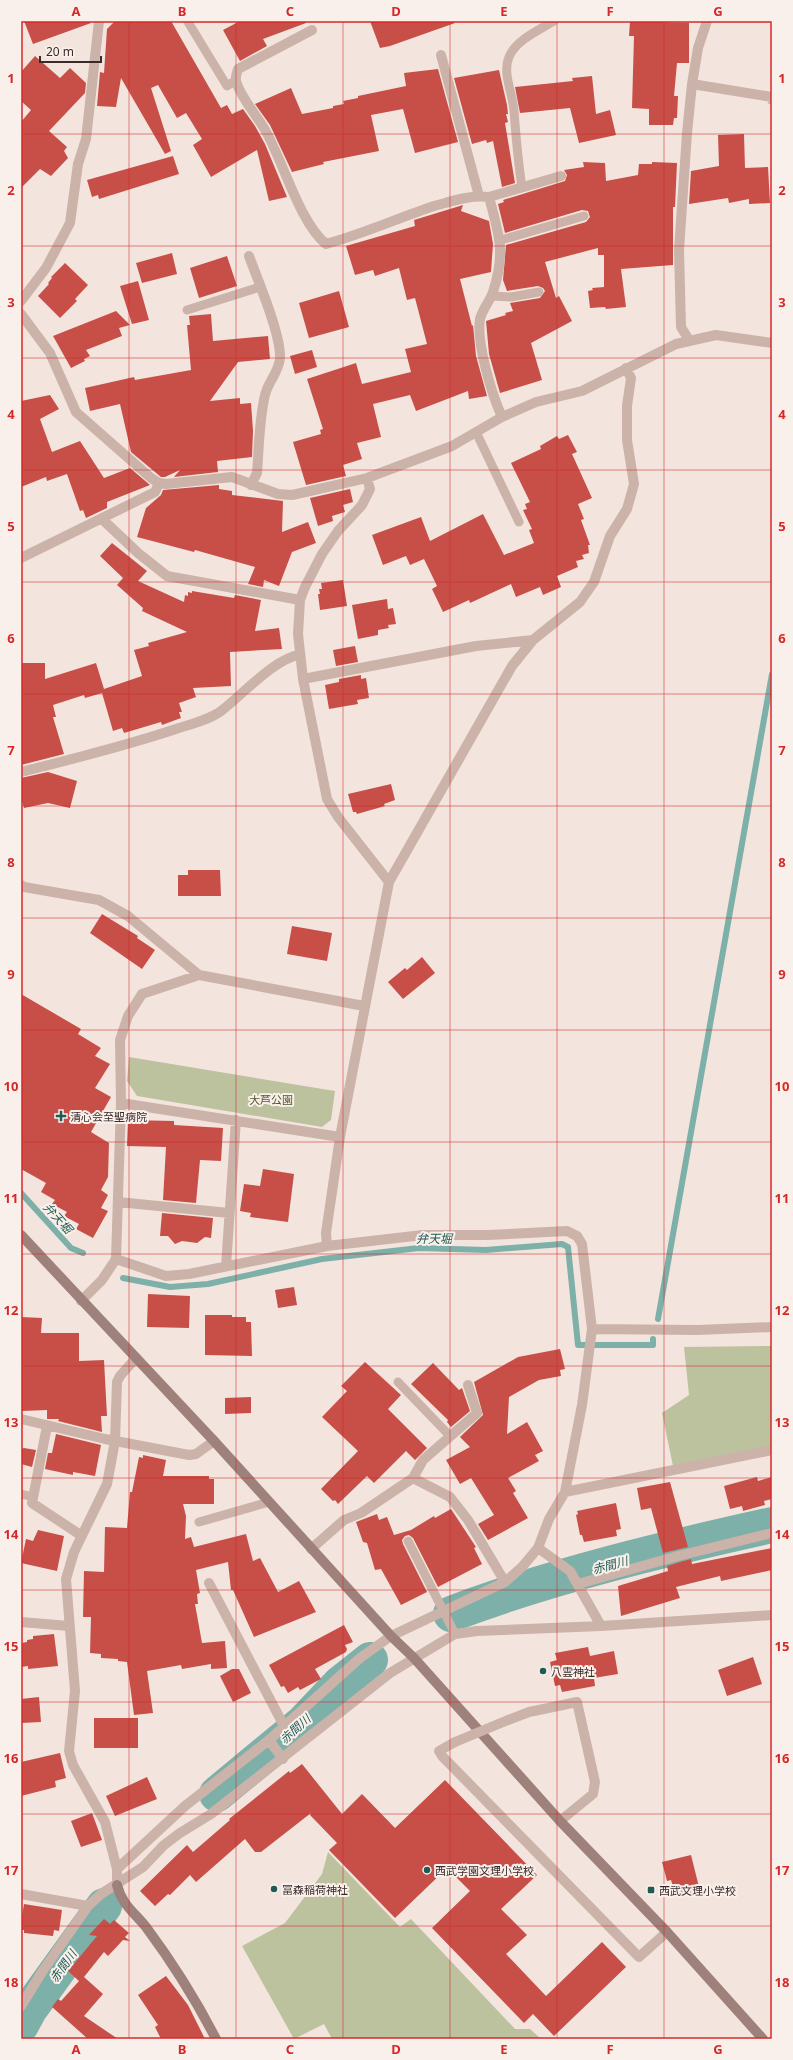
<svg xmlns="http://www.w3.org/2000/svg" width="793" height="2060" viewBox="0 0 793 2060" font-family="'Noto Sans','Noto Sans JP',sans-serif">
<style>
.green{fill:#bdc29e}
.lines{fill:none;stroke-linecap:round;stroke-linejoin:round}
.stream{stroke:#7db0a9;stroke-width:6}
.river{stroke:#7db0a9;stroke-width:36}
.building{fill:#c74f48}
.lane{stroke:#cbb3aa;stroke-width:9}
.street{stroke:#cbb3aa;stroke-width:10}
.secondary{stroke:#9f817b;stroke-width:10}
.street-bridge{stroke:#cbb3aa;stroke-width:10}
.grid{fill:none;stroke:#d62828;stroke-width:1;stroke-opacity:0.55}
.poi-dot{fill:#1e5b53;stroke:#faf0eb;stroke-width:1.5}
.labels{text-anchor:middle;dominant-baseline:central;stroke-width:4;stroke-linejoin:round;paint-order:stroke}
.park-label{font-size:11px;fill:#50572d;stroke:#faf0eb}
.poi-label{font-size:11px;fill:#392b29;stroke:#faf0eb;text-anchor:start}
.water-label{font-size:12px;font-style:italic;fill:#1e5b53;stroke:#faf0eb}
.neatline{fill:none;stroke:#d62828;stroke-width:1.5}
.grid-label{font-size:13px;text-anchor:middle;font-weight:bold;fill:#d62828}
</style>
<rect width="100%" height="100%" fill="#f3e5de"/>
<path class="green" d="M129 1057 335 1091 331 1120 322 1127 137 1096 127 1081Z
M772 1346V1446L673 1466 662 1413 689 1395 684 1347Z
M328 1852 400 1927 411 1919 515 2029H530L541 2039H332L324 2024 294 2039 242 1946 285 1923 322 1874Z"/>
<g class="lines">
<path class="stream" d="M21 1193 71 1248 83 1253
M123 1278 170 1287 208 1284 322 1259 419 1248 486 1250 562 1244 568 1247 578 1345H653V1339
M658 1319 772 674"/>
<path class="river" d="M451 1614C554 1575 664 1549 772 1525
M217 1794 304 1722 341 1683 370 1660
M21 2025 29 2010 104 1906"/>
</g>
<path class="building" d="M24 21H90L91 23 33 44Z
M115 21H171L221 108 227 105 232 114 243 109 255 126 265 144 287 197 269 201 257 150 211 177 193 145 202 139 186 113 177 118 158 85 151 88 171 151 165 154 121 78 116 107 97 106 100 72 104 73 107 29Z
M240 21H306V23L263 39 267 46 240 61 223 30Z
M370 21H454L455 23 390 46 380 48Z
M630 21 689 23V63H677L674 96H678L677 118H674L673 125H649V109L632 108 634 36H629Z
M35 56 60 78 70 68 86 83 85 93 49 131 67 147 64 151 68 158 51 176 40 169 21 188V122L31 110 21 101V72Z
M438 69 458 142 415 153 403 109 371 115 379 151 323 162 324 164 292 172 270 125 255 104 291 88 302 114 333 108V106L344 104 343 101 358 98V96L406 86 404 73Z
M499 70 507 105 508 114H506L508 122 505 123 515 183 502 187 493 141 487 143 486 140 472 144 454 78Z
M592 76 596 114 610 110 616 135 579 143 570 108 520 113 515 87 573 81 572 78Z
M744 134 745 168 768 167 770 203 749 204V199L729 203 728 198 689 204 691 171 719 166 718 135Z
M173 156 179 174 99 199 98 195 92 197 87 180Z
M583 162 605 163 606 181 638 175 639 164H652V162L677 163 675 207H673V265L621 269 626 307 606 309 605 307 590 308 588 291 593 290 592 288 604 287V255H598V248L545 262 556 298 559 296 572 321 531 343 542 380 500 393 489 354 486 321 506 315 505 313 513 311 510 303 540 298 545 291 543 288 538 286 507 291 503 280 506 245 586 222 590 217 588 211 582 210 505 233 498 204 504 202 503 200 565 181 567 175 564 170 584 167Z
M463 205 461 211 489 221 493 244 491 272 460 279 472 326 473 325 476 356 487 396 469 399 468 391 416 411 410 395 373 404 381 437 357 443 362 459 343 465 346 476 306 485 293 442 321 434 320 430 323 429 307 379 356 363 362 384 411 372 405 349 427 344 415 298 407 300 399 268 375 276 373 270 355 275 346 246 415 226 414 220Z
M172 253 177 274 142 283 136 263Z
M227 256 237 286 199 298 190 268Z
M65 263 88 285 75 299 77 301 60 318 38 296 49 284 48 283 52 278 51 277Z
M138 281 149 320 132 324 120 286Z
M339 291 349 327 309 338 299 303Z
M116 311 130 325 119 328 122 336 86 350 90 356 84 359 85 361 71 368 53 336Z
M211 314 213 341 268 336 270 359 238 362 210 401 240 398V404L251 403 253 431 252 457 217 461 218 472 174 477 180 470 165 477H161L131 452 120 404 90 411 85 388 134 377 135 380 191 370 187 325H190L189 316Z
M312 350 317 367 295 374 290 356Z
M50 395 59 409 40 419 52 452 80 441 104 478 130 468 150 485 107 502V508L86 518 83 510 80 511 67 474 47 481 46 477 21 487V401Z
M568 435 577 452 572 454 592 498 578 504 584 519 581 520 590 545H588L589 553 582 555 584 559 576 561 578 567 557 576 561 587 543 595 540 587 516 597 511 584 470 603 469 600 443 612 432 589 437 586 424 559 410 565 406 556 383 565 372 535 421 517 430 541 483 514 504 555 534 543 529 530 532 529 523 510 527 509 525 504 530 502 511 463 541 449 540 446 557 436 559 439Z
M219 485V489L232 491V495L283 501 282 532 308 522 316 543 292 552 279 586 264 580 263 587 248 584 255 567 195 550 194 552 137 537 146 508 161 495 163 490Z
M350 489 353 502 343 505 345 512 332 516 333 521 318 526 310 498Z
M112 543 147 571 138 581 184 602 185 595 188 596V592L192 593V591L234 598 235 595 261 600 255 631 279 628 282 649 230 652 231 686 193 688 196 697 179 703 182 712H179L181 718 162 725 161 722 124 733 122 728 113 731 102 693 85 698 84 695 53 705 56 717H53L64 754 21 765V663H45V679L96 663 104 689 142 676 134 650 149 646 148 643 187 632 142 611 143 608 117 585 123 578 100 556Z
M343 580 347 606 320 610 318 594H320L319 589H322L321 583Z
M387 599 388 609 393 608 396 624 388 625 389 628 378 630V635L358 639 352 605Z
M355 646 358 662 336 666 333 650Z
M361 675V679L366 678 369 698 357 700 358 704 329 709 325 685 339 682V679Z
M48 772 77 781 70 808 48 803 24 808 21 798V778Z
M391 784 395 800 384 804 385 806 357 814 356 812H353L348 794Z
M188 870H220L221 896H178V875H188Z
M102 914 138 936 137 938 155 950 142 969 90 933Z
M292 926 332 933 327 961 287 954Z
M422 957 435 973 403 999 388 982 405 968 407 970Z
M21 994 81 1029 78 1034 101 1048 95 1056 110 1064 95 1088 111 1097 91 1132 109 1143 108 1177 101 1190 108 1195 101 1208 108 1211 93 1238 76 1229 79 1224 64 1216 67 1212 52 1204 55 1200 41 1192 46 1183 21 1169Z
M128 1120 174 1121V1125L223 1128 221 1161 200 1160 196 1203 163 1200 166 1147 127 1146Z
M263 1169 294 1174 288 1222 250 1217 251 1213 240 1211 244 1184 260 1186Z
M162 1213 213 1218 211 1238 205 1237 197 1243 182 1241 175 1244 168 1236H160Z
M294 1287 297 1305 278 1308 275 1290Z
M148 1294 190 1296 189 1328 147 1327Z
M205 1315H232V1317H246V1322H251L252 1356 205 1355Z
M21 1317 42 1318 41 1333H79V1361L104 1360 107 1416H101L102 1432 58 1421 59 1419H47V1410L22 1411Z
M560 1349 565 1369 560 1370 561 1376 539 1380 509 1397 507 1434 527 1422 543 1451 535 1455 539 1461 508 1478 516 1491 513 1493 528 1518 488 1540 478 1524 494 1515 471 1478 460 1484 446 1460 470 1447 460 1437 483 1415 474 1382 518 1357Z
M365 1362 401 1395 388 1409 427 1448 415 1460 406 1451 374 1483 367 1476 338 1504 335 1500 333 1501 321 1489 358 1451 322 1417 347 1391 341 1386Z
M433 1363 459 1390 462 1388 470 1411 451 1427 447 1422 448 1420 411 1384Z
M251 1397V1413L225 1414V1398Z
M56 1434 101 1445 95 1476 73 1472V1475L45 1469 48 1453H52Z
M24 1448 36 1450 32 1467 21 1464V1449Z
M143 1455 166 1460 163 1476H209V1479H214V1504H183L186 1516 185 1539 191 1537 194 1547 246 1534 253 1561 260 1558 278 1592 299 1581 316 1612 254 1637 233 1590H231L228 1562 196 1570 200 1593 197 1594 198 1604H195L202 1643 225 1641 227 1668 211 1669V1664L182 1669 181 1665 147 1671 153 1713 134 1715 127 1662 118 1661V1659L101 1658V1654L90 1653 91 1617H83L84 1571 104 1572 105 1527 127 1528 130 1492H132L139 1457 143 1458Z
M757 1477 758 1481 772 1477V1499L764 1501 765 1505 743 1511 742 1506 730 1509 724 1486Z
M670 1482 688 1547 663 1553 651 1508 641 1510 637 1488Z
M616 1503 621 1529 616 1530 617 1536 584 1542 582 1535H580L576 1515 578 1514 577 1511Z
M451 1509 476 1547 474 1548 482 1564 438 1587 413 1538 409 1535 405 1536 402 1540 403 1544 427 1592 401 1605 381 1569 375 1570 367 1543 363 1542 356 1522 377 1514 379 1520 387 1517 394 1535 411 1530 434 1516 435 1518Z
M38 1530 64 1536 57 1571 21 1563 26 1539 33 1541Z
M772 1548V1570L721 1581 720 1576 676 1587 680 1598 621 1616 618 1586 668 1571 667 1566 680 1562 691 1559 692 1564Z
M344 1625 353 1642 345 1645 347 1649 346 1652 315 1669 321 1679 300 1690 298 1687 288 1693 284 1686 281 1687 269 1665Z
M54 1634 58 1666 28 1669V1666L21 1667V1643L27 1642V1640L33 1639V1636Z
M588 1647 590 1656 614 1651 618 1674 594 1678 595 1686 562 1692 560 1685 555 1686 550 1662 557 1660 555 1653Z
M753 1657 762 1684 727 1696 718 1670Z
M232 1669H239L251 1693 233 1702 220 1676Z
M39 1697 41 1722 21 1723V1699Z
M94 1718H138V1748H94Z
M60 1753 66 1778 55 1781 56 1787 21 1796V1762Z
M302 1764 342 1814 362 1794 395 1828 445 1780 537 1875 501 1909 527 1935 506 1954 546 1996 602 1942 626 1967 554 2036 533 2014 524 2023 432 1928 470 1891 447 1868 395 1918 329 1850 337 1843 310 1815 311 1813 261 1852H255L245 1839 196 1882 190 1875 170 1895 168 1894 155 1906 140 1891 187 1845 193 1852 230 1820 229 1819 289 1771 290 1773Z
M147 1777 157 1799 115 1816 106 1796Z
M92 1813 102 1840 81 1847 71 1821Z
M691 1855 700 1891 676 1897 671 1880 667 1881 662 1862Z
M24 1904 62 1910 59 1931 54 1930 53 1936 24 1933V1930H21V1922Z
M104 1919 110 1924 114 1920 129 1933 125 1937 130 1941 123 1940 108 1956 104 1952 84 1977 103 1994 84 2016 118 2039H88L52 2007 58 1999 61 2001 79 1981 68 1971 97 1936 89 1935Z
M166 1976 188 2005 205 2039H161L155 2027 158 2025 138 1995Z"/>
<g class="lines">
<path class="lane" d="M188 22 227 86 236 80
M522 187C518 162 516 137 514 111 513 94 502 73 509 57 516 40 539 30 554 21
M501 240 584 216
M492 296 511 297 539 292
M187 310 260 287
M476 432 519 522
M398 1382 450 1436
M21 1494 33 1497
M199 1522 269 1502
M408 1541 455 1634"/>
<path class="street" d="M707 21 698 48 692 84 772 97V100
M312 30 238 69C237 72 235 77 236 81 240 96 256 115 264 128 283 160 299 222 326 244 363 234 398 218 434 206 453 201 469 195 489 197 499 235 506 252 493 292 490 301 482 310 480 319 476 343 492 395 502 417
M441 55 479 196
M489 197 561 176
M249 256C258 281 281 334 280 358 279 372 268 382 265 395 259 420 259 448 257 473L251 485
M21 301 46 268 70 223 78 164 86 139 99 21
M21 314 50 353 76 412 151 478 159 483 166 484 232 477 278 494 292 495 310 491 367 478 452 446 502 417 536 402 582 391 676 344 716 335 772 343
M689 340 681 327 679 250 687 133 692 84
M367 478 370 489 362 505 338 531 322 554 305 587 300 600 298 634 303 679 327 799 338 817 389 882
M102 519 138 553 167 576 300 600
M21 558 155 492 159 483
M303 679 476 646 533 640
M21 772C73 759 125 746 176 729 191 724 209 720 221 711 241 696 276 657 300 655
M21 885 24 887 99 900 128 916 199 975
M121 1103 340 1137
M118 1202 229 1213
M327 1246 326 1233 340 1137 389 882 512 666 533 640 580 602 594 582 610 536 627 509 634 484 627 440V406L631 378 626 368
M116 1259 166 1276 189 1274 327 1246 423 1235H488L567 1231 577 1236 582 1244 592 1329 697 1330 772 1327
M226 1266 236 1120
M81 1301 102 1280 116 1259 121 1103 120 1040 128 1016 142 994 199 975 364 1006
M21 1419 105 1439 189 1455 196 1454 214 1441
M47 1426 32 1503 82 1536
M413 1478 450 1497 468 1520 505 1582
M565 1492 582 1405 592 1329
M538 1548 570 1571 601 1626
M311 1549 344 1520 361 1513 413 1478 423 1460 477 1413 468 1385
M209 1583 284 1726
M578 1584 678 1556 772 1533
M21 1622 69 1626
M508 1720 529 1712 577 1702 595 1782 593 1794 560 1821
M269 1740 283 1759
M455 1742 439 1751 442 1756 639 1957 667 1932
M117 1869 185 1806 269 1740 360 1658 391 1636 505 1582 522 1567 538 1548 549 1519 565 1492 772 1450
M117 1885V1869L105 1822 73 1765 69 1751 75 1691 66 1579 74 1552 107 1484 115 1441 117 1382 120 1376 136 1358
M21 1894 88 1906
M21 2006 42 1972 88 1906 101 1894 143 1867 164 1845 180 1833 211 1814 390 1673 455 1634 477 1631 601 1626 772 1615"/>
<path class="secondary" d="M21 1235 214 1441 391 1636 414 1658 560 1821 667 1932 763 2039
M117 1885C122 1905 134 1912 146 1927 172 1962 196 2000 216 2039"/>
<path class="street-bridge" d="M455 1742 508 1720"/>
</g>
<path class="grid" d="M129 21V2039M236 21V2039M343 21V2039M450 21V2039M557 21V2039M664 21V2039M21 134H772M21 246H772M21 358H772M21 470H772M21 582H772M21 694H772M21 806H772M21 918H772M21 1030H772M21 1142H772M21 1254H772M21 1366H772M21 1478H772M21 1590H772M21 1702H772M21 1814H772M21 1926H772"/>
<g class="poi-dot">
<path d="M59 1110h4v4h4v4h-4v4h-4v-4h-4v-4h4z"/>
<circle cx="543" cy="1671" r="4"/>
<circle cx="427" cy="1870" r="4"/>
<circle cx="274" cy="1889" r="4"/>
<rect x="647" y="1886" width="8" height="8" rx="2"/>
</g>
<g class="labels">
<g class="park-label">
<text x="271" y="1099">大芦公園</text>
</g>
<g class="poi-label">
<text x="70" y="1116">清心会至聖病院</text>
<text x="551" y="1671">八雲神社</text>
<text x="435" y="1870">西武学園文理小学校</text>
<text x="282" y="1889">冨森稲荷神社</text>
<text x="659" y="1890">西武文理小学校</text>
</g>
<g class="water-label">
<text transform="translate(58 1218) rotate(48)">弁天堀</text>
<text x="434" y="1238">弁天堀</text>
<text transform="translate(610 1565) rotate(-15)">赤間川</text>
<text transform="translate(295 1729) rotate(-42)">赤間川</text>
<text transform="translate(63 1966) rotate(-55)">赤間川</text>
</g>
</g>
<rect width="793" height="2060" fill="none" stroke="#faf0eb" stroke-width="44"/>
<path d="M40 56v6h61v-6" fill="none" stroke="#392b29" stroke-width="2"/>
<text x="46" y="56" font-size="12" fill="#392b29" stroke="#faf0eb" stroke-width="3" paint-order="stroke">20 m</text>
<rect x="22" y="22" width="749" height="2016" class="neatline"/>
<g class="grid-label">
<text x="76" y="16">A</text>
<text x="182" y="16">B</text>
<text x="290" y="16">C</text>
<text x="396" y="16">D</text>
<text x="504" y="16">E</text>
<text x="610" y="16">F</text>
<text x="718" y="16">G</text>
<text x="11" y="83">1</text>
<text x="782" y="83">1</text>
<text x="11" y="195">2</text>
<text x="782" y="195">2</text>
<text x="11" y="307">3</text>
<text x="782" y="307">3</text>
<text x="11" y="419">4</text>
<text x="782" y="419">4</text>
<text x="11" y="531">5</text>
<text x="782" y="531">5</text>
<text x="11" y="643">6</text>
<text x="782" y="643">6</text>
<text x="11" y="755">7</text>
<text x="782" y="755">7</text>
<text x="11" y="867">8</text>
<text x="782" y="867">8</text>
<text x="11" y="979">9</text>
<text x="782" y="979">9</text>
<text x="11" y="1091">10</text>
<text x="782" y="1091">10</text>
<text x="11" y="1203">11</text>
<text x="782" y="1203">11</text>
<text x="11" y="1315">12</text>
<text x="782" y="1315">12</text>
<text x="11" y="1427">13</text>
<text x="782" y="1427">13</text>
<text x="11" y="1539">14</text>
<text x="782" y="1539">14</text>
<text x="11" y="1651">15</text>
<text x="782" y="1651">15</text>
<text x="11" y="1763">16</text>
<text x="782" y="1763">16</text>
<text x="11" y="1875">17</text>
<text x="782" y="1875">17</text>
<text x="11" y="1987">18</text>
<text x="782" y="1987">18</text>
<text x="76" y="2054">A</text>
<text x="182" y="2054">B</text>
<text x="290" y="2054">C</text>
<text x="396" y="2054">D</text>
<text x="504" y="2054">E</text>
<text x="610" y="2054">F</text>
<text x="718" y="2054">G</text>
</g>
</svg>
